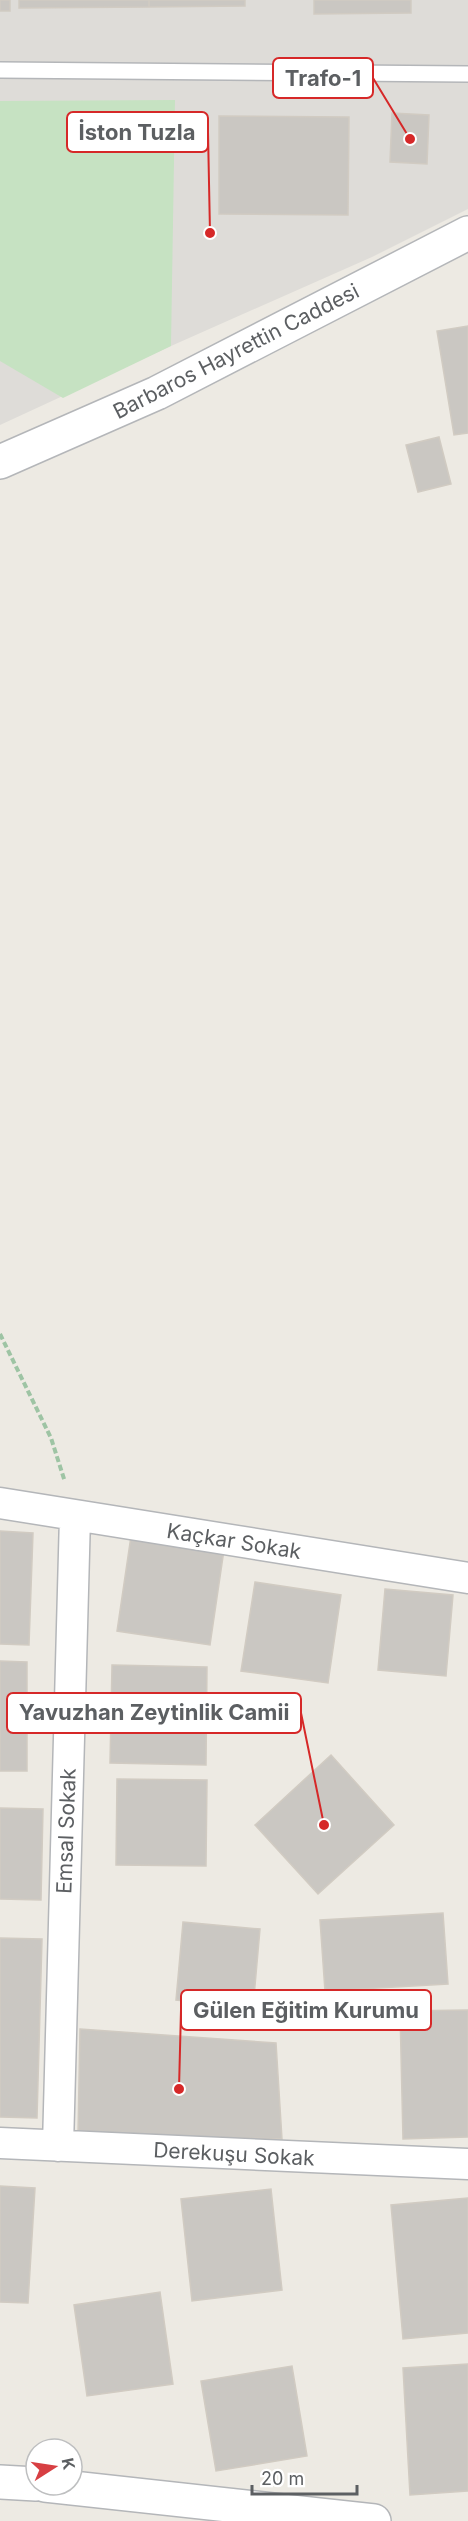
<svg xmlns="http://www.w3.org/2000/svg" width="468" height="2521" viewBox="0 0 468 2521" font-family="Inter,sans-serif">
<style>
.industrial{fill:#dedcd8}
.green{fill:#c6e2c2}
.building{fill:#cac7c2;stroke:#d1cbc2;stroke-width:1.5}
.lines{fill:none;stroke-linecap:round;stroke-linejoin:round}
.service-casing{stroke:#b4b6b9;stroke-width:18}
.minor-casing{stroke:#b4b6b9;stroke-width:33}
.tertiary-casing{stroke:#b4b6b9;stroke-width:36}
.path{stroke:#9ec4a4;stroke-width:4;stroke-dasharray:6 3;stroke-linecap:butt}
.service{stroke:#fff;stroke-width:15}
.minor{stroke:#fff;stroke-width:30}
.tertiary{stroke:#fff;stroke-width:33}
.labels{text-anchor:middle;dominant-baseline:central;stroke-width:5;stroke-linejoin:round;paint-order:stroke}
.street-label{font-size:21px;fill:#5c5f62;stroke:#fff}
.leader{fill:none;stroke:#d62828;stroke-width:2}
.callout-dot{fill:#d62828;stroke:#fff;stroke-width:2}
.callout{fill:#fff;stroke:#d62828;stroke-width:2}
.callout-label{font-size:22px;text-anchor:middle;font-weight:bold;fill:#5c5f62}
</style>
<rect width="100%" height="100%" fill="#edeae3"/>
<path class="industrial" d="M0 0H468V209L372 257 171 346 0 425Z"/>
<path class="green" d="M175 100 171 346 63 398 0 361V101Z"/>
<path class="building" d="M0 0H10V11H0Z
M19 0H149V7L19 8Z
M149 0H245V6L149 7Z
M314 0H411V13L314 14Z
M392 113 429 115 427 164 390 162Z
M219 116 349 117 348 215 219 214Z
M468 326V433L454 435 437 331Z
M439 437 451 484 418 492 406 445Z
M0 1531 33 1533 29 1645 0 1644Z
M131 1536 224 1550 210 1645 117 1631Z
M255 1582 341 1595 328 1683 241 1671Z
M385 1589 453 1595 446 1676 378 1670Z
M0 1661 27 1662V1771H0Z
M112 1665 207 1667 206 1765 110 1763Z
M331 1755 394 1825 318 1894 255 1825Z
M117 1779 207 1780 206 1866 116 1865Z
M0 1808 43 1809 41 1900 0 1899Z
M443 1913 448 1984 325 1991 320 1920Z
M183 1922 260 1929 253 2008 176 2000Z
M0 1938 42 1939 37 2118 0 2117Z
M468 2010V2137L403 2139 400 2011Z
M80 2029 276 2043 282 2139 78 2134Z
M0 2186 35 2188 28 2303 0 2302Z
M271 2189 282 2290 192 2301 181 2199Z
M468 2198V2333L403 2339 391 2205Z
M160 2292 173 2384 87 2396 74 2305Z
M468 2364V2491L410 2495 403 2368Z
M292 2366 307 2456 216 2471 201 2381Z"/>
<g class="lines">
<defs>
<path id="service" d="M0 70 468 74"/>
<path id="minor" d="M0 1503 468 1578
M0 2143 468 2164
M58 2146 75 1516"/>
<path id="tertiary" d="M0 462 157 393 468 233
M0 2482 36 2484
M45 2485 374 2521"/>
</defs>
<use href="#service" class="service-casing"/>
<use href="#minor" class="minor-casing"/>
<use href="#tertiary" class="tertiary-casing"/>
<path class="path" d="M0 1334 51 1438 65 1482"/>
<use href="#service" class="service"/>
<use href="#minor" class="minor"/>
<use href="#tertiary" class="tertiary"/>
</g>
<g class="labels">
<g class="street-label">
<text transform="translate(236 351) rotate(-27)">Barbaros Hayrettin Caddesi</text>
<text transform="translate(234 1541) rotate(9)">Kaçkar Sokak</text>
<text transform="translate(66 1831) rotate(-88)">Emsal Sokak</text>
<text transform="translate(234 2154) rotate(3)">Derekuşu Sokak</text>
</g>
</g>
<path class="leader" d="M410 139L373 78M210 233L208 132M324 1825L301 1713M179 2089L181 2010"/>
<g class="callout-dot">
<circle cx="410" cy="139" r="6"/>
<circle cx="210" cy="233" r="6"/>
<circle cx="324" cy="1825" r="6"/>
<circle cx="179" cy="2089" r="6"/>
</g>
<g class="callout">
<rect x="273" y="58" width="100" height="40" rx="6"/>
<rect x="67" y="112" width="141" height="40" rx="6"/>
<rect x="7" y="1693" width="294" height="40" rx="6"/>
<rect x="181" y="1990" width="250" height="40" rx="6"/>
</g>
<g class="callout-label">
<text x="323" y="86">Trafo-1</text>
<text x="137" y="140">İston Tuzla</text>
<text x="154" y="1720">Yavuzhan Zeytinlik Camii</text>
<text x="306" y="2018">Gülen Eği̇ti̇m Kurumu</text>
</g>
<g transform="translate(54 2467) rotate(78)"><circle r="28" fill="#ffffff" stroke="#bebfc0" stroke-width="1.5"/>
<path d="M0-4.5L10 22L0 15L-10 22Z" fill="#d73f43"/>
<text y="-9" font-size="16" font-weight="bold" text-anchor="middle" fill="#5c5f62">K</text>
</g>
<path d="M252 2485v9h105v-9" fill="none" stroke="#5c5f62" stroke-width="3"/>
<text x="261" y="2485" font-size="18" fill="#5c5f62" stroke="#ffffff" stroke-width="4.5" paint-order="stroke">20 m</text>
</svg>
